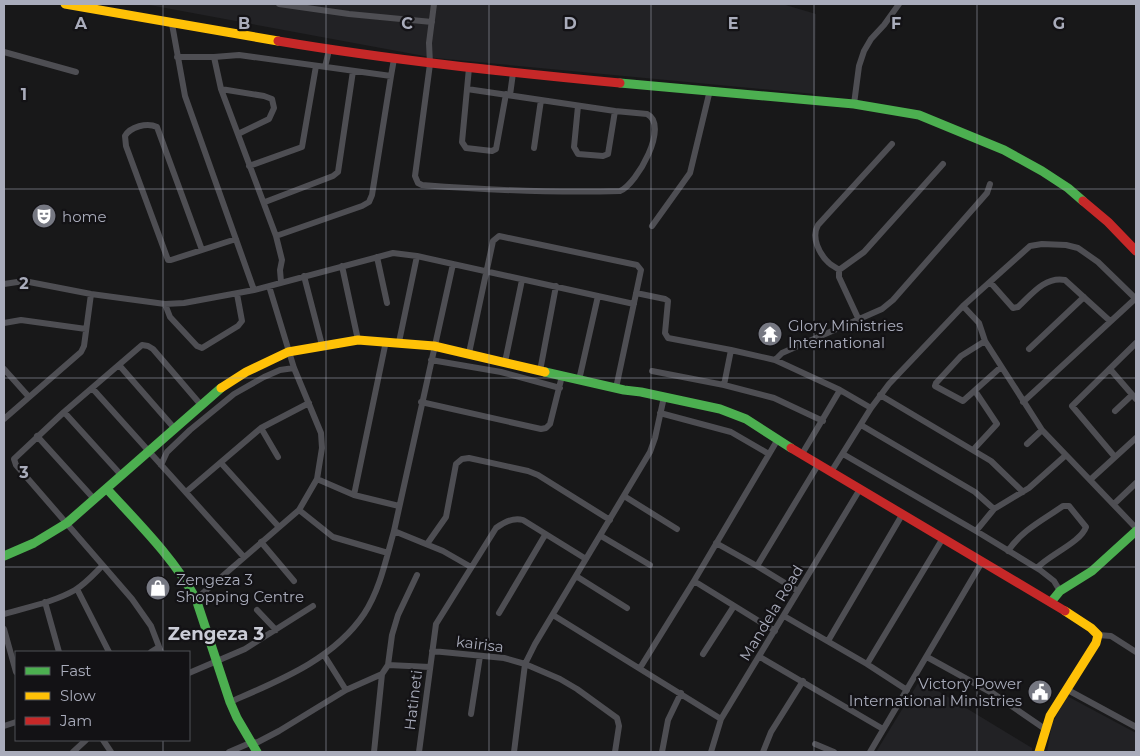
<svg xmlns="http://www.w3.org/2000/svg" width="1140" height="756" viewBox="0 0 1140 756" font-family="Montserrat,sans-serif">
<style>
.built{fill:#222225}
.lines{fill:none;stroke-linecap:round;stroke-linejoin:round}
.street{stroke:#4e4e53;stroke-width:6}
.fast{stroke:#4caf50;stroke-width:9}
.slow{stroke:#ffc107;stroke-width:9}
.jam{stroke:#c62828;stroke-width:9}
.grid{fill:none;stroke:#a9acbb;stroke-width:1;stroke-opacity:0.55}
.labels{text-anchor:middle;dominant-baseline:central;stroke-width:4.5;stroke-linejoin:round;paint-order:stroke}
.poi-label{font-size:15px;fill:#a9acbb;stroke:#131215;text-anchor:start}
.street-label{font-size:15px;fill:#a9acbb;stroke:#131215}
.quarter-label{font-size:18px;font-weight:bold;fill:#caccd6;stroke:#131215}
.grid-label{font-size:16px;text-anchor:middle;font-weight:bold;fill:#a9acbb;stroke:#131215;stroke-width:4.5;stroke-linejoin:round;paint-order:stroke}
</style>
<rect width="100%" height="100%" fill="#181819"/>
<path class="built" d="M144 4H782L816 14 815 94 435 58Z
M920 680 1032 748V752H876Z
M1067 696 1136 733V752H1047L1052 724Z"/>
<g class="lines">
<path class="street" d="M279 4 349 14 432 22
M434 4 429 43 430 64 415 176 418 183 422 185C488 190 553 193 620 191 637 184 670 125 647 114L615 111 467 89 469 68
M172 24 185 96 254 290
M4 52 76 72
M177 57H214L239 55 391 76 394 59
M214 57 221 89 276 236 282 260 280 270 281 282
M325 67 329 50
M221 89 264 96 272 99 274 108 269 119 238 134
M467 89 462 142 466 148 492 151 496 149 506 94
M510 95 513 73
M854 104 859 66 864 51 871 39 884 25 899 4
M578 106 574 147 578 154 603 156 608 154 615 111
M534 148 541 100
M249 166 302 147 316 66
M265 202 333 176 338 172 353 71
M652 226 690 173 710 90
M276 236 362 206 369 202 372 195 391 76
M202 250 157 127C147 122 130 127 125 136L126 146 168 260H171L236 239
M377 257 387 303
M342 266 358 340
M839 270C836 267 832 266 829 263 819 254 811 237 818 225L892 144
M304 276 322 345
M990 282 1013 308 1018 307C1031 295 1045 276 1065 280L1110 321
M4 284 24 281 91 294 165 304 184 303 254 290 393 253 417 256 634 304
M636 293 665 299 668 301 665 333 668 338 731 350 775 360 840 390 871 408
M165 304 170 317 197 346 202 348 238 326 242 321 237 294
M963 306 979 323 985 341 1042 430 1136 528
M858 318 839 277V270L864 252 943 164
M4 323 21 320 86 329
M985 341 961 356 936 383 935 386 963 401 1001 367
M399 342 417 256
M1029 349 1084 297
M469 353 493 241 499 236 637 265 641 270 616 388
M431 360 501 372 560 388
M775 360 782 353 882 309 893 300 987 193 990 184
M505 362 522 280
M119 365 175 429
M4 369 29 397
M1110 369 1136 399
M540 371 556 286
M652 371 724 385 774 398 823 421
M579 380 598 296
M724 385 731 350
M92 388 244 557
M880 395 991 461 1023 492
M421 402 541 429 546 428 550 424 562 376
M1023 402 1136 298
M1115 411 1132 395
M64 412 122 476
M660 413 731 432 769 454
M4 419 81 352 84 346 91 294
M861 425 975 492 994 509
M261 428 278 457
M37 436 95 500
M1027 444 1042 430
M973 450 997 424 975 391
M802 454 840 390
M843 454 976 531 1040 570 1054 581 1060 591
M1115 457 1072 406 1136 343
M221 463 279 527
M161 465 167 452 190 430 234 394 264 377 280 370 294 368
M831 472 871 408 889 384 963 306 1030 246 1042 244 1066 245 1078 248 1098 262 1136 299
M317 479 354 495 399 506
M1090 480 1136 438
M186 492 261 428 309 403
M354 495 386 341
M624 496 677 529
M1114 504 1136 483
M299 510 333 537 388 553
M394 531 443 551 471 567
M976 531 994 509 1029 488 1066 455
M601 536 650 565
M261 542 294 581
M716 543 757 566 798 591
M427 544 446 517 456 464 462 459 469 458 528 471 538 475 610 520
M1008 551C1022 530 1043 520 1063 506H1069L1086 527C1081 542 1049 555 1037 568
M757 566 818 465
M576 576 627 608
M694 581 775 631
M77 589 109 652
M196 599 299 510 317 479 322 448 321 433 294 368 269 286
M45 602 59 652
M257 610 276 630
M499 613 545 535
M4 614C28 607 54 602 75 590 85 584 94 574 102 566
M553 615 721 719
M784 616 867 664 907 690
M4 629 16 672
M1098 635 1111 636 1136 652
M828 641 902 515
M432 651 504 658 525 664 560 679 577 689 617 718 619 726 615 752
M151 652 159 647
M161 652 151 626 132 599 16 465 14 459 64 412 142 345 148 346 153 349 201 405
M703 654 734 606
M324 655 346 690
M760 657 883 729
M927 657 994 694 1045 729
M867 664 943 538
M388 665 430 667
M640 668 694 581 778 439
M189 673 245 649 313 606
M1066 689 1136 727
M230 702C278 681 333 660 364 614 380 590 386 559 394 531L453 264
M471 714 480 656
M4 726 16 722
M103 740 111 752
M815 744 834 752
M73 752 86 740
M229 752 250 743 258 742 279 731 346 690 382 674 388 665 392 635 398 615 417 575
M374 752 382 674
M419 752 436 624 496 528C504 522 513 517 523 520L586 559
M514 752 525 664 535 644 650 452 655 438 664 397
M662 752 668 720 681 693
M711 752 721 719 860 489
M763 752 771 732 803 681
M870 752 982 562"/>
<path class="fast" d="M620 83 854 104 919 115 1004 150 1042 171 1068 188 1083 201
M545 372 624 390 641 392 720 409 746 419 791 448
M107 489C139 524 173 557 196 599L230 702 237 718 257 752
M4 556 34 543 67 523 221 388
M1051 602 1060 591 1092 571 1136 531"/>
<path class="slow" d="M65 4 278 41
M221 388 246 372 288 352 358 340 434 346 545 372
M1039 752 1050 716 1096 643 1098 635 1091 628 1065 611"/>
<path class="jam" d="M278 41C391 60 505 72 620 83
M1083 201 1108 222 1136 251
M791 448 1065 611"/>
</g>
<path class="grid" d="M163 4V652M326 4V752M489 4V752M651 4V752M814 4V752M977 4V752M4 189H1136M4 378H1136M4 567H1136M163 740V752"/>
<defs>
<symbol id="theatre-disc" viewBox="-11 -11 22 22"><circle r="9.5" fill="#767882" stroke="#131215"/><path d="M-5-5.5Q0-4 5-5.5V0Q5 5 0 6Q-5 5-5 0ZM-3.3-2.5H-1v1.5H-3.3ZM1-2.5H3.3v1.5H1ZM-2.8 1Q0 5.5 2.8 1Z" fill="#fff"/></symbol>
<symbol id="temple-disc" viewBox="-11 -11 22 22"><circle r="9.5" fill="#767882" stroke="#131215"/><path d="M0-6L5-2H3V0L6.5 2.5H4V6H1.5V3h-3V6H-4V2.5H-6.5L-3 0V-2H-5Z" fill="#fff"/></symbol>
<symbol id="shop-disc" viewBox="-11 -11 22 22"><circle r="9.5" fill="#767882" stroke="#131215"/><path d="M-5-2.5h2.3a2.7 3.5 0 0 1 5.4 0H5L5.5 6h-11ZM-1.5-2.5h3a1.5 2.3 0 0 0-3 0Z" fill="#fff"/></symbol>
<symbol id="civic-disc" viewBox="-11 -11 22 22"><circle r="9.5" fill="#767882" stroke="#131215"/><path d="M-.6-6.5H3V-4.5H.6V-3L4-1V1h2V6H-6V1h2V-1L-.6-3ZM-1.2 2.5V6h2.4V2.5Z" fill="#fff"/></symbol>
</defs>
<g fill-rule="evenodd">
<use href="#theatre-disc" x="30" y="202" width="28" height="28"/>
<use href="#temple-disc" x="756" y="320" width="28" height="28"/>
<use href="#shop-disc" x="144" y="574" width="28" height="28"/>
<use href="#civic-disc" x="1026" y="678" width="28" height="28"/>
</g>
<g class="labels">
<g class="poi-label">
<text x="62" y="216">home</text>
<text x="788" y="325">Glory Ministries<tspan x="788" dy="17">International</tspan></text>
<text x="176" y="579">Zengeza 3<tspan x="176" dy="17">Shopping Centre</tspan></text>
<text x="1022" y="683" text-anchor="end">Victory Power<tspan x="1022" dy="17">International Ministries</tspan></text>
</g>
<g class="street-label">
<text transform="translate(771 613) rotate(-59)">Mandela Road</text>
<text transform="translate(480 644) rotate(7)">kairisa</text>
<text transform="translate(413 700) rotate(-83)">Hatineti</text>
</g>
<g class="quarter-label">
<text x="216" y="634">Zengeza 3</text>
</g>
</g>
<g class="grid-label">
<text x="81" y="29">A</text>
<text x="244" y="29">B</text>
<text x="407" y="29">C</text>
<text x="570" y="29">D</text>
<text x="733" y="29">E</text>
<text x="896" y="29">F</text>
<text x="1059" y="29">G</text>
<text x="24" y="100">1</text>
<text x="24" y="289">2</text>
<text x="24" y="478">3</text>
</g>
<rect width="1140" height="756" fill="none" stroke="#a9acbb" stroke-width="10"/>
<rect x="15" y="651" width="175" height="90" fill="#131215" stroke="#4f5057"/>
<rect x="25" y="667" width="25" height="8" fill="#4caf50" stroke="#4f5057"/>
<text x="60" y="676" font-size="15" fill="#a9acbb">Fast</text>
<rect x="25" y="692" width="25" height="8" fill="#ffc107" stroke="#4f5057"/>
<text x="60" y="701" font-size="15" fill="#a9acbb">Slow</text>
<rect x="25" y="717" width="25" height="8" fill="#c62828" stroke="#4f5057"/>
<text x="60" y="726" font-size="15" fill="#a9acbb">Jam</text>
</svg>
